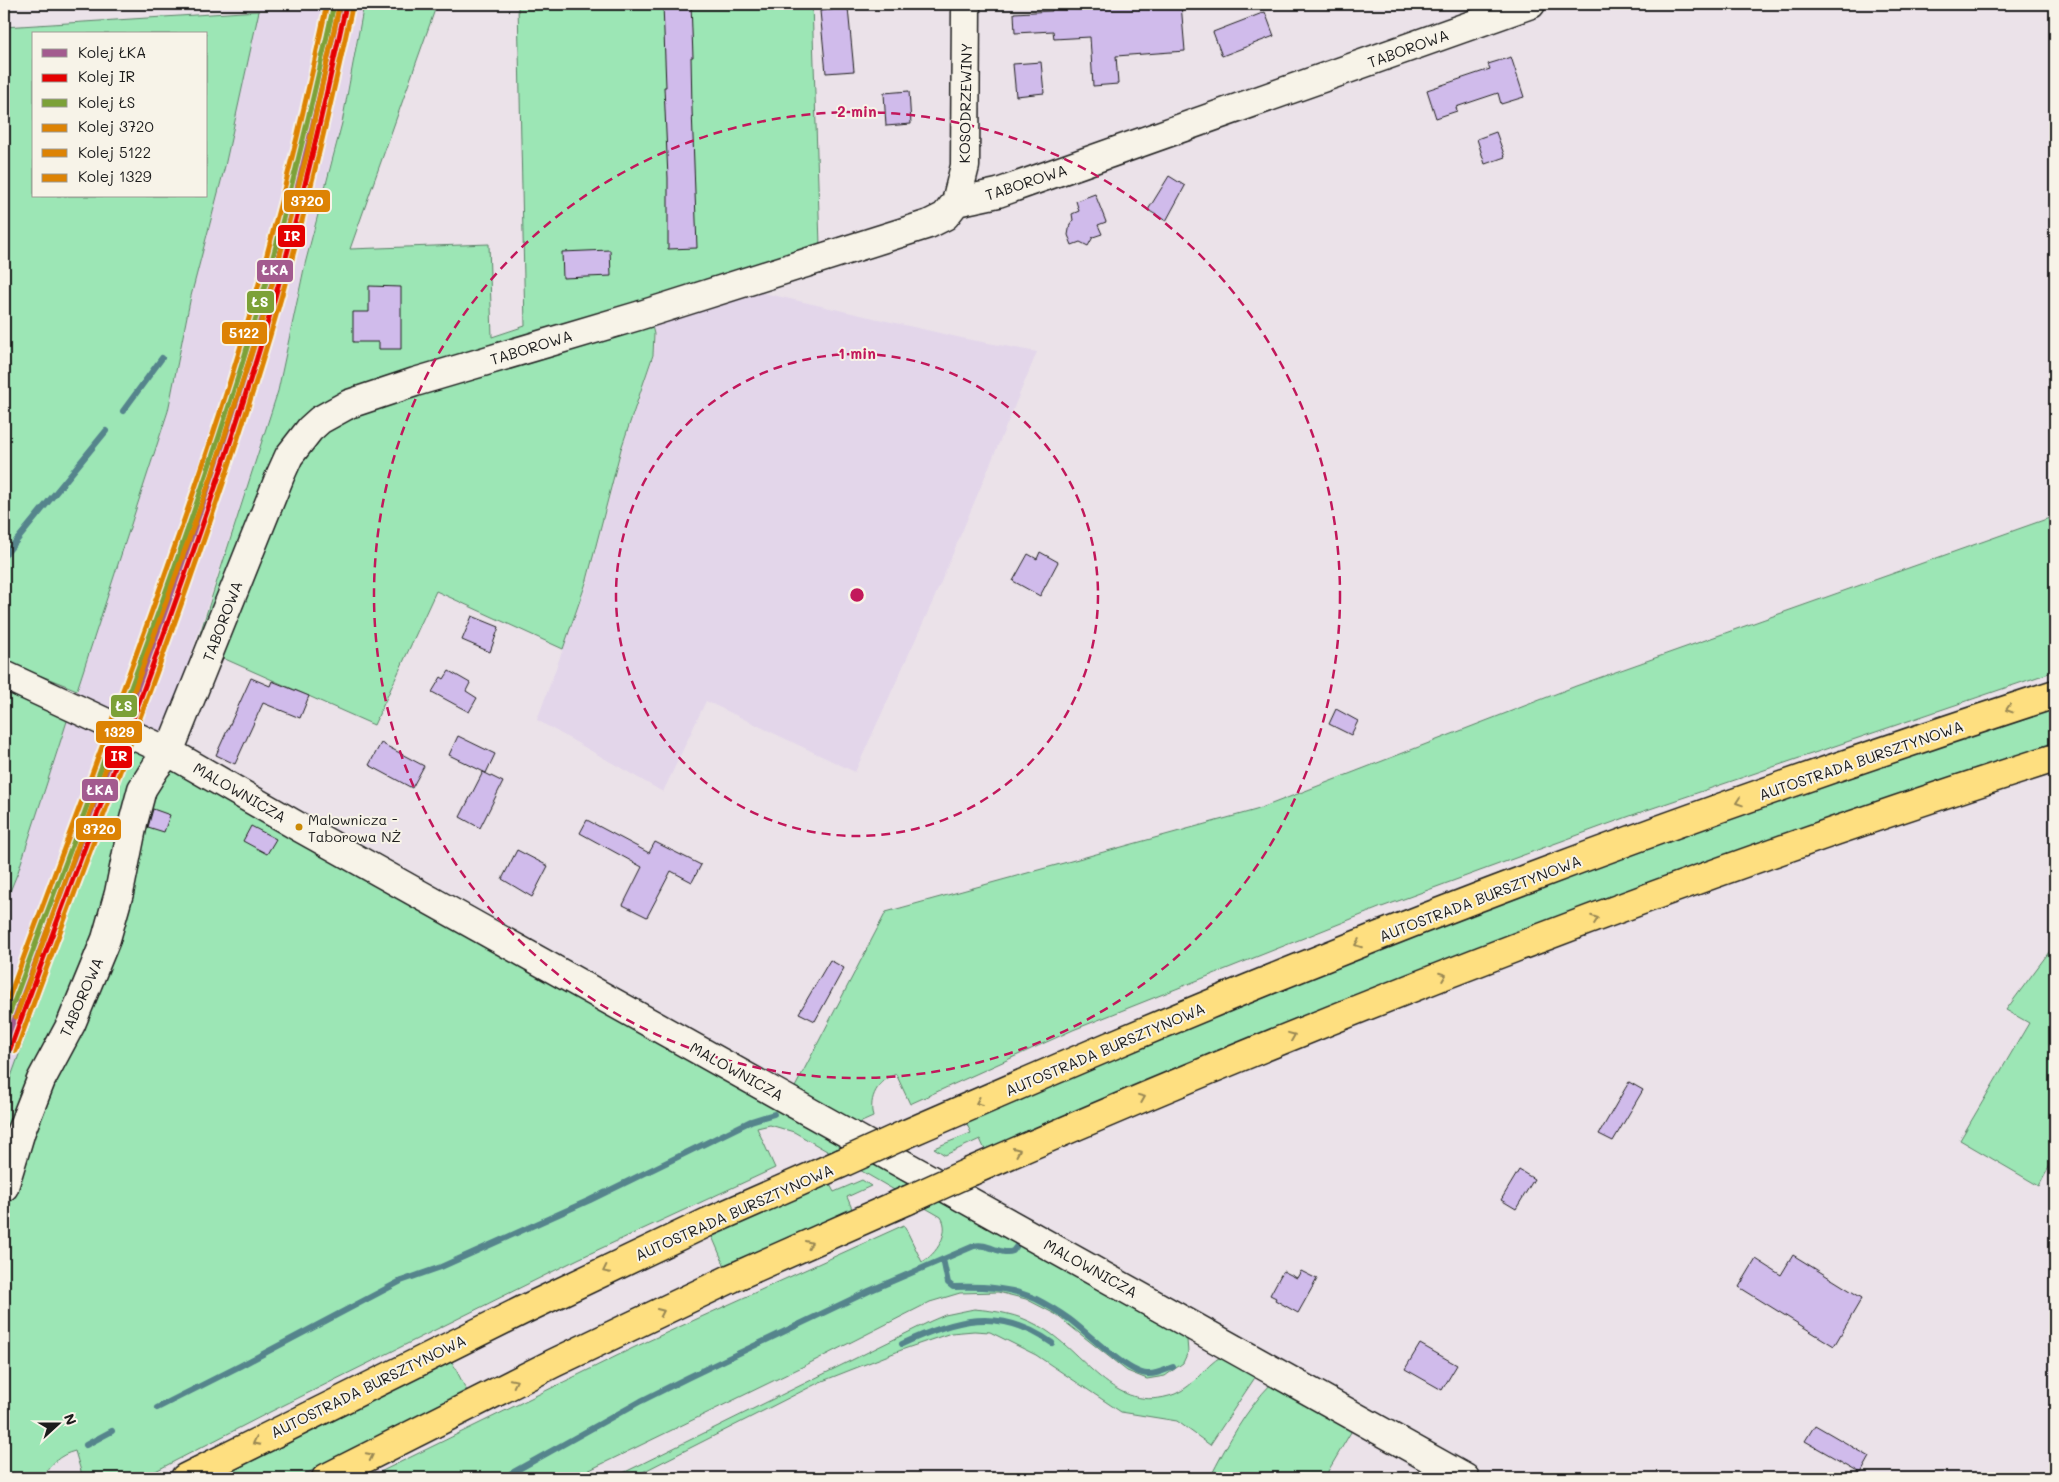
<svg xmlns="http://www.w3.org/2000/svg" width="2059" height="1482" viewBox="0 0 2059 1482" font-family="Mali,sans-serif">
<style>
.built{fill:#e3d6ea}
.green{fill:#9ce6b5;stroke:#5c8168;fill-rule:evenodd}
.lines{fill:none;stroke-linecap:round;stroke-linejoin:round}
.stream{stroke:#54848c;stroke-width:6}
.building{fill:#d0bbeb;stroke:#1c1c1c}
.minor-casing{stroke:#1c1c1c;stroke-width:31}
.highway-casing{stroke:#1c1c1c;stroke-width:31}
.minor{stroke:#f7f3e8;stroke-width:28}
.highway{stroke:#fedf80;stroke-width:28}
.highway-bridge-casing{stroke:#1c1c1c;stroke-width:31;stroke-linecap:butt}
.highway-bridge{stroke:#fedf80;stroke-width:28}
.rail-1-casing{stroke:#f7f3e8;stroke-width:9}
.rail-2-casing{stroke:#f7f3e8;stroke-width:9}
.rail-3-casing{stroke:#f7f3e8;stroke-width:9}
.rail-4-casing{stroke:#f7f3e8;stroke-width:9}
.rail-5-casing{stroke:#f7f3e8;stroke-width:9}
.rail-6-casing{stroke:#f7f3e8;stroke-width:9}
.rail-1{stroke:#a35b8f;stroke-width:5}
.rail-2{stroke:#e50000;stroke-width:5}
.rail-3{stroke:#7ca137;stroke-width:5}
.rail-4{stroke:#dd8304;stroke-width:5}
.rail-5{stroke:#dd8304;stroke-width:5}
.rail-6{stroke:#dd8304;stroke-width:5}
.oneway{stroke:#988753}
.ring{fill:none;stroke:#c2185b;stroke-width:2.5;stroke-dasharray:9 6}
.bus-dot{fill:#cb8a06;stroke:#f7f3e8;stroke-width:2}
.labels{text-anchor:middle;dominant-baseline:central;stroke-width:4;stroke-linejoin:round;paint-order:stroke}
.bus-label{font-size:14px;fill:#1c1c1c;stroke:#f7f3e8;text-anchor:start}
.street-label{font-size:15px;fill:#1c1c1c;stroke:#f7f3e8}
.centre{fill:#c2185b;stroke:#f7f3e8;stroke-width:2.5}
.ring-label{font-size:15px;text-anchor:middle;font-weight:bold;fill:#c2185b;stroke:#f7f3e8;stroke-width:4;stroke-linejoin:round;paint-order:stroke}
.line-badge{stroke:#f7f3e8;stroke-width:2}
.badge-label{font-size:14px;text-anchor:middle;font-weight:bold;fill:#fff}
</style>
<rect width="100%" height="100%" fill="#ebe2e9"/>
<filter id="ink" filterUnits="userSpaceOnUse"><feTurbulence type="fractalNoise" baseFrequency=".02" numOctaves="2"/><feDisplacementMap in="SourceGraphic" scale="10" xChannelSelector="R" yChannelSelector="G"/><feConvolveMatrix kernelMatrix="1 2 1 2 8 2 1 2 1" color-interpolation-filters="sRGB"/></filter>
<g filter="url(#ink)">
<path class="built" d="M260 4H363L341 123 304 264 278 391 168 724 67 925 4 1096V906L18 872 168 411 191 296 225 166Z
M737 287 966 339 1037 352 933 601 855 772 706 701 663 792 537 720 588 581 622 449 654 355 655 334 647 312Z"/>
<path class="green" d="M364 4H437L350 249 489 244 492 337 525 326 518 4H812L820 245 327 403 168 724 197 643 278 391 305 264 342 123Z
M259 11 225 166 191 296 168 411 77 690 4 661V27ZM34 34H206V196H34Z
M649 324 652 326 654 334 653 355 621 449 587 580 563 649 436 591 374 725 216 655 297 457 347 415Z
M2055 516V671L1641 812 1379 908 1073 1030 910 1104 896 1074C878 1081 868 1097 873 1117L857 1124 793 1091 886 912 1256 810 1576 686Z
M4 684 69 715 18 872 4 906Z
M2055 707V745L1184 1066 985 1150 980 1139 945 1155 934 1148 971 1133 965 1120C1154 1040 1344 961 1536 889 1707 825 1881 766 2055 707Z
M131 745 153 756 108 905 4 1162V1096Z
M167 763 1184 1335 1187 1340 1188 1352 1183 1363 1165 1376 1147 1379 1127 1371 1055 1314 1026 1299 998 1292 960 1293 930 1302 804 1366 573 1478H368L635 1347 904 1225 922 1262C936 1255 951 1232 941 1217L794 1132 770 1125 757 1128 775 1168 578 1259 270 1412 142 1478H83L75 1451C59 1455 51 1464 42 1478H4V1203L10 1181Z
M2055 944V1156L2039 1186 1960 1140 2029 1023 2006 1010Z
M862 1180 871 1186 847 1197 853 1211 726 1269 711 1234 828 1181 834 1192Z
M974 1309C997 1311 1017 1314 1037 1325 1085 1350 1113 1417 1175 1394 1195 1386 1204 1366 1222 1356L1253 1370 1254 1379 1210 1445 1177 1421 1121 1412 1036 1355 990 1332 974 1331 951 1333 904 1349 820 1382 631 1478H613L931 1321 945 1315Z
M450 1358 468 1393 297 1478H218Z
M1272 1383 1354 1427 1324 1478H1210C1226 1446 1246 1409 1272 1383Z"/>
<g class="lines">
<path class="stream" d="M123 411 162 358
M4 556 106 431
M943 1259 948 1283 953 1287C982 1286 1010 1287 1036 1299 1048 1305 1059 1312 1069 1319 1087 1332 1127 1373 1147 1374 1156 1375 1165 1370 1173 1367
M902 1344C955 1319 1000 1306 1052 1343
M157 1408 240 1366 401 1281 441 1267 590 1200 751 1121 774 1114
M86 1445 112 1431
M503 1478 641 1401 689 1377 869 1291 974 1246C988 1242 1000 1256 1013 1251L1016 1247"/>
</g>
<path class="building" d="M663 4H691L693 57H691L692 109 697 248 668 249V178L664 87H666Z
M1120 4H1181L1185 51 1116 56 1118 84 1093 86 1090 37 1054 39 1053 31 1015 33 1014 13 1052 11V7Z
M848 8 854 71 826 73 820 11Z
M1265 12 1274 36 1222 56 1213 32Z
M1511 57 1524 97 1501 104 1498 93 1456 107 1457 111 1436 118 1427 90 1490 69 1488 64Z
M1041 62 1044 93 1016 96 1013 64Z
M909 91 911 124 886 126 884 93Z
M1496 132 1505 157 1485 164 1477 139Z
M1169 176 1185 186 1166 221 1148 210Z
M1095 194 1106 222 1098 225 1102 234 1093 237 1088 246 1080 242 1072 245 1068 235 1070 224 1073 220 1072 214 1079 211 1076 201Z
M610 250 611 276 563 278 562 252Z
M369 286 401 287V349H379V342H353V312H369Z
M1040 552 1058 562 1040 596 1013 581 1028 554 1037 559Z
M472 616 499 627 490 652 462 640Z
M449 671 470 683 466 691 477 698 469 712 432 692 441 677 444 679Z
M251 678 270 686 272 681 309 696 300 718 263 703 235 764 216 755Z
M1336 709 1358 721 1351 735 1329 724Z
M458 736 495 754 486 773 449 755Z
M381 743 424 766 412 788 369 765Z
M483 772 503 782 480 828 460 817Z
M153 809 170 815 164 832 148 827Z
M587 820 649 853 655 842 701 865 692 882 671 871 647 917 623 905 642 867 580 833Z
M251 826 276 839 267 854 243 841Z
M517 850 548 866 532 897 502 879Z
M830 960 844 968 815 1021 799 1013Z
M1629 1082 1643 1090 1613 1141 1599 1134Z
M1519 1170 1534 1179 1516 1209 1501 1200Z
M1793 1255 1862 1298 1834 1346 1739 1287 1756 1259 1781 1275Z
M1283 1271 1297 1278 1301 1271 1317 1279 1298 1313 1275 1300 1276 1298 1270 1295Z
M1420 1344 1457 1365 1442 1390 1405 1369Z
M1815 1425 1870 1457 1861 1473 1805 1441Z"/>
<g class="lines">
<defs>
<path id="minor" d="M956 202 965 166 966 4
M4 675 169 752 299 827 1465 1478
M4 1187 21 1131 41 1080 71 1024 106 939 119 893 133 823 142 789 156 767 169 752 280 476 289 456 310 429 320 420 349 404 415 382 638 316 929 224 945 216 956 202 998 193 1531 4"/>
<path id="highway" d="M906 1134C1042 1075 1178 1016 1316 961 1559 863 1806 775 2055 694
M972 1171C1326 1016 1687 875 2055 758
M185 1478 523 1310 708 1222 842 1163
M326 1478 554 1363 732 1278 908 1200"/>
</defs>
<use href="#minor" class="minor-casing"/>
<use href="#highway" class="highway-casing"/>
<use href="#minor" class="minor"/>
<use href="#highway" class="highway"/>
<defs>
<path id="highway-bridge" d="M842 1163 906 1134
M908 1200 972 1171"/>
</defs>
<use href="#highway-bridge" class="highway-bridge-casing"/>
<use href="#highway-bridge" class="highway-bridge"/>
<defs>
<path id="rail-1" d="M4 1047C87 819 178 594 249 362 285 244 314 124 340 4"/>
<path id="rail-2" d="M10 1049C93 821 184 595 255 364 292 246 320 126 346 5"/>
<path id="rail-3" d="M4 1029C85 807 173 587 243 361 279 243 308 124 334 4"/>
<path id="rail-4" d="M16 1051C99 823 190 597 261 365 298 247 326 127 352 7"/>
<path id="rail-5" d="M4 1011C76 813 154 616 219 416 263 280 298 143 327 4"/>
<path id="rail-6" d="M16 1017 212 475 264 315 307 154 339 7"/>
</defs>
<use href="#rail-1" class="rail-1-casing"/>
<use href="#rail-2" class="rail-2-casing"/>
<use href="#rail-3" class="rail-3-casing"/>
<use href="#rail-4" class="rail-4-casing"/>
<use href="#rail-5" class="rail-5-casing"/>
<use href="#rail-6" class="rail-6-casing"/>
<use href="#rail-1" class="rail-1"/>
<use href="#rail-2" class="rail-2"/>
<use href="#rail-3" class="rail-3"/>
<use href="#rail-4" class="rail-4"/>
<use href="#rail-5" class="rail-5"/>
<use href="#rail-6" class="rail-6"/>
</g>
<defs><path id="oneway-chevron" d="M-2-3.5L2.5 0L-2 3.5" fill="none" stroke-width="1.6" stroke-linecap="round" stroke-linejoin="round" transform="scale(1.25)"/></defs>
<g class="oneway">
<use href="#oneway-chevron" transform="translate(2009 709) rotate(162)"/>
<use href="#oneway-chevron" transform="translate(1739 802) rotate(161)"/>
<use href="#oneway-chevron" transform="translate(1595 919) rotate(-20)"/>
<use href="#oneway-chevron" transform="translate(1358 944) rotate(159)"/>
<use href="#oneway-chevron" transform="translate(1443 976) rotate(-21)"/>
<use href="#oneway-chevron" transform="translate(1292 1036) rotate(-22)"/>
<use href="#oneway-chevron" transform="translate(1142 1098) rotate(-22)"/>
<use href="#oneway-chevron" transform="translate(979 1102) rotate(156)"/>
<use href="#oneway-chevron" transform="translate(1017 1151) rotate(-24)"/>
<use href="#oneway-chevron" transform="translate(809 1244) rotate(-24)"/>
<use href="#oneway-chevron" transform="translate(606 1270) rotate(154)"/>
<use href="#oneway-chevron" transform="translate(661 1312) rotate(-25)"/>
<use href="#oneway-chevron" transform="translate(514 1382) rotate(-26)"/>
<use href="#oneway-chevron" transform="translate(256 1442) rotate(154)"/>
<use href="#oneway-chevron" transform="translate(370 1456) rotate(-27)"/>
</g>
</g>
<g class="ring">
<circle cx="857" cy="595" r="241"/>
<circle cx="857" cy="595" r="483"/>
</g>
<circle class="bus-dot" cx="299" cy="827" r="4.5"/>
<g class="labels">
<g class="bus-label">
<text x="308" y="819">Malownicza -<tspan x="308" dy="17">Taborowa NŻ</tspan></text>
</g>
<g class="street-label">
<text transform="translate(1408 48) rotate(-20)">TABOROWA</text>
<text transform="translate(965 103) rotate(-89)">KOSODRZEWINY</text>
<text transform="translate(1026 182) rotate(-18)">TABOROWA</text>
<text transform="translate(531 347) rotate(-17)">TABOROWA</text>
<text transform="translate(222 621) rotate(-69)">TABOROWA</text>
<text transform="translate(1861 760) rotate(-19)">AUTOSTRADA BURSZTYNOWA</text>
<text transform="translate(240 792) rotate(30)">MALOWNICZA</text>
<text transform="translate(1480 898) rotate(-21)">AUTOSTRADA BURSZTYNOWA</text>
<text transform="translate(81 997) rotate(-66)">TABOROWA</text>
<text transform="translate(1105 1049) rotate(-23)">AUTOSTRADA BURSZTYNOWA</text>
<text transform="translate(737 1071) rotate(29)">MALOWNICZA</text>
<text transform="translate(734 1212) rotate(-24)">AUTOSTRADA BURSZTYNOWA</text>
<text transform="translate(1091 1268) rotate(29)">MALOWNICZA</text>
<text transform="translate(368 1386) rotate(-26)">AUTOSTRADA BURSZTYNOWA</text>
</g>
</g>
<circle cx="857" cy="595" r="8" class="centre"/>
<g class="ring-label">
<text x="857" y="117">2 min</text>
<text x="857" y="359">1 min</text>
</g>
<g class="line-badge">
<rect x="283" y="189" width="48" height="24" rx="5" fill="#dd8304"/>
<rect x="277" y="224" width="29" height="24" rx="5" fill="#e50000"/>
<rect x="256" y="259" width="38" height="24" rx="5" fill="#a35b8f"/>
<rect x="246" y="290" width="29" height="24" rx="5" fill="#7ca137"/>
<rect x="221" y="321" width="47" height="24" rx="5" fill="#dd8304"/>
<rect x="110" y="694" width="28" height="24" rx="5" fill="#7ca137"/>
<rect x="95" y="720" width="48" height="24" rx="5" fill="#dd8304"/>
<rect x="104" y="745" width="29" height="24" rx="5" fill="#e50000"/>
<rect x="81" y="778" width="38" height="24" rx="5" fill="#a35b8f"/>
<rect x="75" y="817" width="47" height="24" rx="5" fill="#dd8304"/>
</g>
<g class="badge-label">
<text x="307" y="206">3720</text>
<text x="292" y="241">IR</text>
<text x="275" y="275">ŁKA</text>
<text x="260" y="307">ŁS</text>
<text x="244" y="338">5122</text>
<text x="124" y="711">ŁS</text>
<text x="119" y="737">1329</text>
<text x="119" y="761">IR</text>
<text x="100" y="795">ŁKA</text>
<text x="99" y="834">3720</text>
</g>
<rect width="2059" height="1482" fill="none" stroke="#f7f3e8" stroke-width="20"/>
<rect x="10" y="10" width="2039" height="1462" fill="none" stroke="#1c1c1c" stroke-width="2" filter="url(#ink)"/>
<rect x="32" y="32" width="175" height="165" fill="#f7f3e8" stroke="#9f9d96"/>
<rect x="42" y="49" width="25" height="8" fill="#a35b8f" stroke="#9f9d96"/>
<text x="78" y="58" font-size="15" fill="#1c1c1c">Kolej ŁKA</text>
<rect x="42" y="74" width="25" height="8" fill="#e50000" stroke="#9f9d96"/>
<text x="78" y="82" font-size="15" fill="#1c1c1c">Kolej IR</text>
<rect x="42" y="99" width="25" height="8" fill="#7ca137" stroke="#9f9d96"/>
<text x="78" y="108" font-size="15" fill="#1c1c1c">Kolej ŁS</text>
<rect x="42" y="124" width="25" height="8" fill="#dd8304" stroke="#9f9d96"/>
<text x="78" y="132" font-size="15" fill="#1c1c1c">Kolej 3720</text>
<rect x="42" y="149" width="25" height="8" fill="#dd8304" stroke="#9f9d96"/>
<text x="78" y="158" font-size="15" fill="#1c1c1c">Kolej 5122</text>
<rect x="42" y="174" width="25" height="8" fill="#dd8304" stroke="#9f9d96"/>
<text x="78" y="182" font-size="15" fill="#1c1c1c">Kolej 1329</text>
<g transform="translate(58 1424) rotate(69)" stroke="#f7f3e8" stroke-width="4" paint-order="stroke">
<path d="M0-4L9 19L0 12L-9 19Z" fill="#1c1c1c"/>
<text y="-8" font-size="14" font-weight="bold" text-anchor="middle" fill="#1c1c1c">N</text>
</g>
</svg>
